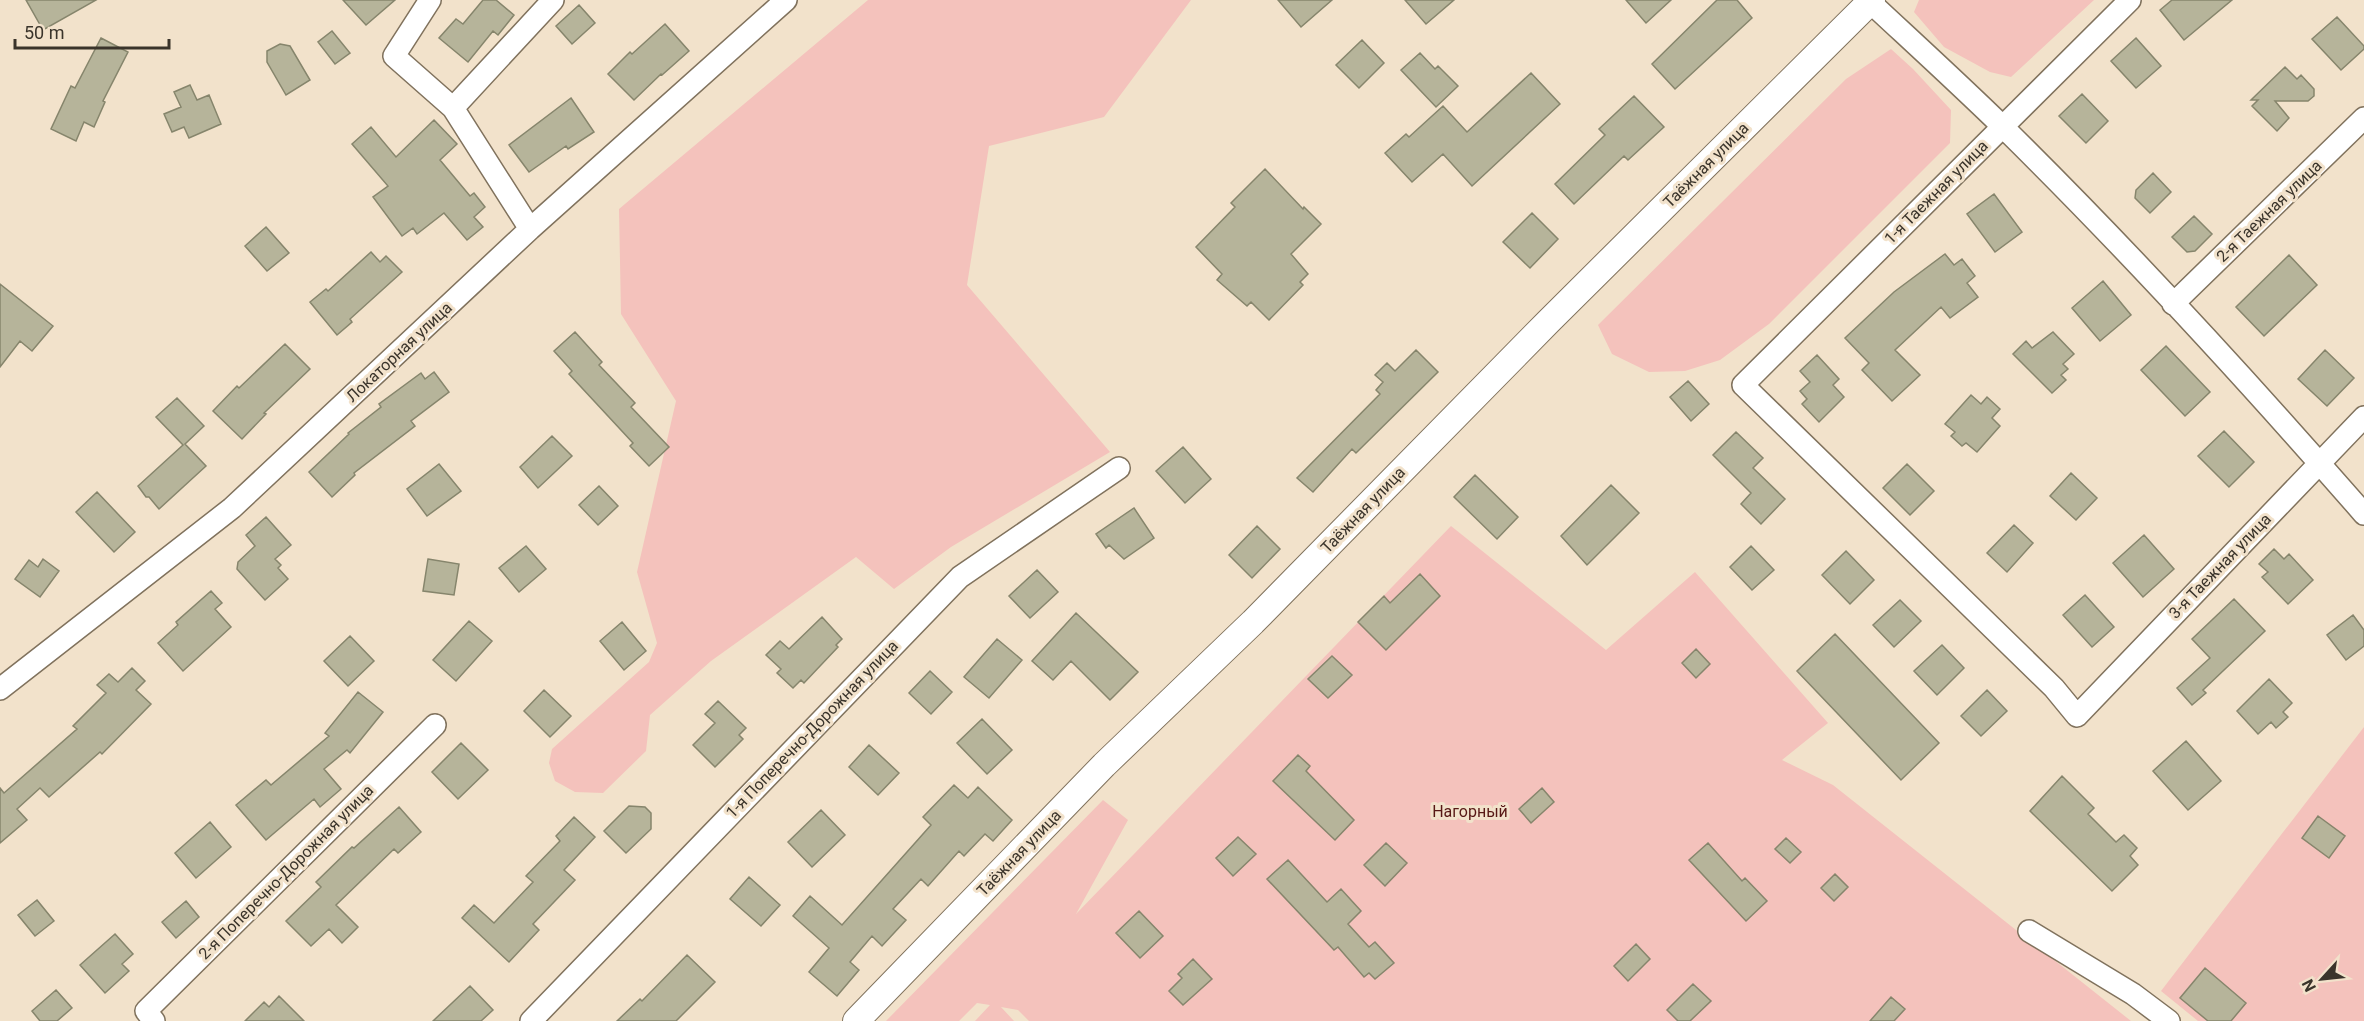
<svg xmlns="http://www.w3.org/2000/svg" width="2364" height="1021" viewBox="0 0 2364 1021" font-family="Roboto,sans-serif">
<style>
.green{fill:#f4c2bc}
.building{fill:#b6b49a;stroke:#86856c;stroke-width:1.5}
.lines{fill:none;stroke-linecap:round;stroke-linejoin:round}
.minor-casing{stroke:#80725d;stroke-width:24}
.tertiary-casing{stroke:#80725d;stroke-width:28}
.minor{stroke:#fff;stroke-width:21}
.tertiary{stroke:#fff;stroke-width:26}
.labels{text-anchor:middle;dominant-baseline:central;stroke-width:6;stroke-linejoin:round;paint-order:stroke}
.street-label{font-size:16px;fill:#3a342b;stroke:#f2e2cb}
.park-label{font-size:16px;fill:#571815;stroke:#f2e2cb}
</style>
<rect width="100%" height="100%" fill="#f2e2cb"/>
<path class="green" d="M868 0H1191L1104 117 989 146 967 285 1110 452 951 547 894 589 856 557 711 661 650 715 646 751 603 793 575 792 555 781 549 763 552 749 649 662 657 643 637 572 676 401 621 314 619 209Z
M1919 0H2094L2011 77 1990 72 1944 47 1914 12Z
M1891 49 1913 69 1951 110 1950 143 1769 324 1720 360 1685 371 1649 372 1612 354 1598 325 1846 79Z
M1451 526 1606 650 1695 572 1828 723 1782 760 1833 785 2131 1021H1029L1018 1010 1001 1007 1014 1021H975L990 1005 977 1003 959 1021H886L1103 800 1128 820 1076 914Z
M2364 727V1021H2198L2161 991Z"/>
<path class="building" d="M26 0H96L43 30Z
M343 0H395L366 25Z
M483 0H496L514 15 498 35 493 31 468 62 439 38 456 19 463 24Z
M1278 0H1332L1301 27Z
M1405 0H1454L1426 24Z
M1626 0H1671L1646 23Z
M1717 0H1737L1752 18 1675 89 1652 64Z
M2172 0H2232L2184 40 2160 10Z
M579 5 595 23 572 44 556 26Z
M2337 17 2364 46V49L2341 70 2312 39Z
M665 24 689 51 662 75 661 74 634 100 608 74 630 52 632 54Z
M332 31 350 53 335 64 318 42Z
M101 38 128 52 103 101 105 102 94 127 84 122 76 141 51 129 71 86 75 88Z
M2136 38 2161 66 2136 88 2111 61Z
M1362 40 1384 63 1359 88 1336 65Z
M280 44 290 46 310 80 286 95 267 62V51Z
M1420 53 1435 69 1438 66 1458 86 1436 107 1401 70Z
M2285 67 2297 79 2301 75 2314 89V96L2308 101H2275L2289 118 2277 131 2252 106 2258 100H2251Z
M1531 73 1560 104 1472 186 1443 154 1412 182 1385 153 1406 134 1409 137 1443 106 1467 132Z
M190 85 197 100 209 95 221 124 189 138 184 127 172 132 164 114 181 107 174 92Z
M2082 94 2108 121 2086 143 2059 116Z
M1634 96 1664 127 1628 160 1624 156 1574 204 1555 184 1605 135 1599 129Z
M571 98 594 132 568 149 566 146 529 172 509 145Z
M434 120 457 144 440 160 470 196 474 193 485 207 474 217 483 227 467 240 444 213 417 234 413 228 402 236 373 197 388 186 352 144 371 127 396 157Z
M1265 169 1303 209 1304 207 1321 224 1291 254 1308 274 1300 282 1303 285 1269 320 1251 302 1247 306 1217 280 1222 274 1196 247 1235 207 1231 203Z
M2153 173 2171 192 2150 213 2135 198 2136 190Z
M1994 194 2022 232 1995 252 1967 214Z
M1532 213 1558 239 1530 268 1503 242Z
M2194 216 2212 234 2195 251 2187 252 2172 237Z
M266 227 289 253 267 271 245 246Z
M371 252 380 262 386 256 402 272 350 319 352 322 337 335 310 302 326 289 328 291Z
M1945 254 1954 265 1962 259 1975 276 1967 283 1978 297 1950 318 1941 307 1895 350 1920 375 1892 401 1862 370 1869 363 1845 338 1894 292Z
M2289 255 2317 285 2264 336 2236 307Z
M2103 281 2131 315 2100 341 2072 308Z
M0 284 53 326 32 351 20 341 0 367Z
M575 332 602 362 599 365 635 403 631 407 669 447 649 466 630 446 633 443 569 374 572 371 554 351Z
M2053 332 2074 354 2063 364 2068 369 2061 375 2066 380 2052 393 2013 354 2026 341 2032 348Z
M285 344 310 369 264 413 266 414 242 439 213 411 237 386 239 388Z
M2166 346 2210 392 2185 416 2141 370Z
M1416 350 1438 372 1356 453 1352 449 1313 492 1297 478 1380 394 1376 390 1383 382 1375 375 1387 363 1395 371Z
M2325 350 2354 378 2327 406 2298 379Z
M1817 355 1839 379 1833 385 1844 397 1819 422 1802 404 1807 399 1800 391 1810 382 1800 371Z
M434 372 449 392 411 421 415 426 354 473 355 475 332 497 309 472 349 434 348 433 381 407 379 404 421 373 425 379Z
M1688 381 1709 404 1691 421 1670 397Z
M1971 395 1981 404 1987 397 2000 409 1992 418 2000 426 1977 452 1966 443 1962 446 1951 436 1955 432 1945 424Z
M177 398 204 426 185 444 206 466 159 509 149 497H146L138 486 183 445 156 417Z
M2224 431 2254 462 2229 487 2198 456Z
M1736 432 1763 458 1753 468 1785 499 1761 524 1741 504 1751 493 1713 455Z
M552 436 572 456 538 488 520 467Z
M1183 447 1211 479 1185 503 1156 471Z
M439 464 461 491 427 516 407 489Z
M1907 464 1934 491 1910 515 1883 488Z
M2071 473 2097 498 2076 520 2050 496Z
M1475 475 1518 517 1497 539 1454 497Z
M1611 485 1639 513 1587 565 1561 536Z
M599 486 618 506 598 525 579 505Z
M97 492 135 532 114 552 76 512Z
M1134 508 1154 538 1124 559 1109 545 1106 548 1096 534Z
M266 517 291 545 275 559 281 565 278 568 288 579 265 600 237 569 238 562 255 546 246 535Z
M2014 525 2033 543 2007 572 1987 553Z
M1257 526 1280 549 1252 578 1229 555Z
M2144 535 2174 569 2143 597 2113 563Z
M526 546 546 569 519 592 499 568Z
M1751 546 1774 570 1752 590 1730 567Z
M2274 549 2284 559 2289 554 2313 580 2288 604 2262 577 2268 572 2259 564Z
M1846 551 1874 580 1850 604 1822 575Z
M43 559 59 571 40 597 15 579 29 560 38 567Z
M428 559 459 564 454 595 423 591Z
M1037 570 1058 592 1030 618 1009 596Z
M1420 574 1440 596 1386 650 1358 622 1384 596 1390 603Z
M211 591 222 603 215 609 231 627 183 671 158 643 178 625 176 622Z
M2085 595 2114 627 2092 647 2063 615Z
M2234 599 2265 631 2203 690 2206 693 2192 705 2177 688 2210 658 2192 639Z
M1900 600 1921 621 1894 647 1873 625Z
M1076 613 1138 672 1110 700 1071 661 1053 680 1032 661Z
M2353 615 2364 630V646L2346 660 2327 635Z
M822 617 842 639 836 645 838 647 804 683 801 680 793 688 777 673 781 669 766 655 780 641 789 649Z
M469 621 492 641 456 681 433 660Z
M622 622 646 651 624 670 600 641Z
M1835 634 1939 743 1901 780 1797 671Z
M350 636 374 661 348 686 324 661Z
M997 639 1022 660 989 698 964 677Z
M1942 645 1964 668 1937 695 1914 671Z
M1696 649 1710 664 1696 678 1682 663Z
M1332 656 1352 675 1328 698 1308 679Z
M132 668 145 681 136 690 151 704 102 754 100 752 49 797 40 788 17 809 27 820 0 843V788L4 793 77 729 73 726 106 693 97 685 109 674 118 682Z
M930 671 952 692 931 714 909 693Z
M2269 679 2292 703 2283 712 2288 717 2276 728 2271 722 2258 734 2237 711Z
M544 690 571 716 550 737 524 711Z
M1987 690 2007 711 1981 736 1961 716Z
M358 692 383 712 350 753 347 750 324 769 341 789 320 807 314 799 266 840 236 805 266 780 271 785 329 736 325 733Z
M718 701 746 728 739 735 743 739 715 767 693 745 715 723 705 714Z
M982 719 1012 750 987 774 957 743Z
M2186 741 2221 781 2188 810 2153 771Z
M461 743 488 770 458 799 432 772Z
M869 745 899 773 878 795 849 767Z
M1298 755 1310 766 1306 771 1354 820 1335 840 1273 781Z
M2062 776 2094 808 2088 814 2116 842 2124 835 2137 848 2130 856 2138 865 2112 891 2030 811Z
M954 785 968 798 978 787 1012 820 993 841 985 834 964 856 959 851 928 886 921 879 893 909 906 920 882 946 872 936 850 962 859 970 837 996 809 972 829 948 793 916 810 896 842 925 931 825 923 817Z
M1542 788 1554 802 1531 823 1519 809Z
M629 806 645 807 651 813V829L626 853 604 831Z
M399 807 421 832 398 853 394 849 336 905 358 927 342 943 329 929 311 946 286 921 321 887 316 882 352 847 354 848Z
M821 810 845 835 812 867 788 842Z
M2318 816 2345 836 2329 858 2302 838Z
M574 817 595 837 564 870 575 880 533 924 539 930 509 962 462 918 474 905 494 923 533 882 526 876 560 841 556 836Z
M210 822 231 847 196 878 175 853Z
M1238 837 1256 854 1233 876 1216 858Z
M1786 838 1801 852 1790 863 1775 849Z
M1386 843 1407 863 1385 886 1364 865Z
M1708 843 1742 881 1745 878 1767 901 1746 921 1689 860Z
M1288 860 1327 902 1341 889 1361 911 1348 924 1369 947 1375 942 1394 963 1375 979 1369 973 1364 977 1338 947 1334 950 1267 879Z
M1835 874 1848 887 1834 901 1821 888Z
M749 877 780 905 761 926 730 899Z
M37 900 54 921 35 936 18 915Z
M186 901 199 917 176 938 162 922Z
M1139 911 1163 936 1140 958 1116 933Z
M115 934 133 954 122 964 129 971 105 993 80 965Z
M1636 944 1650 959 1628 981 1614 966Z
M687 955 715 982 676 1021H617L640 999 642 1001Z
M1193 959 1212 979 1183 1005 1169 991 1182 978 1178 974Z
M2205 968 2246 1003 2231 1021H2208L2180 998Z
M1693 984 1711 1001 1690 1021H1678L1667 1010Z
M470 986 493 1010 481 1021H433Z
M56 990 72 1008 57 1021H40L32 1011Z
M279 996 304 1021H245L264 1002 269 1007Z
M1891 997 1905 1009 1894 1021H1870Z"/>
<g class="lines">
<defs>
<path id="minor" d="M430 0 394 56 453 108 530 229
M2130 0 1743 385 2054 688 2077 716 2364 417
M1870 2C1914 43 1959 84 2002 126 2128 250 2248 381 2364 514
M453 108 553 0
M2173 304 2364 118
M0 689 232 508 530 229 786 0
M2029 931 2133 994 2169 1021
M154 1021 146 1011 435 725
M531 1021 960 577 1119 468"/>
<path id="tertiary" d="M856 1021 1104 765 1253 622 1548 322 1872 0"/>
</defs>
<use href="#minor" class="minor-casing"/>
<use href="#tertiary" class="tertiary-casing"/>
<use href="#minor" class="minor"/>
<use href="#tertiary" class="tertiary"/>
</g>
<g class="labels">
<g class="street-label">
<text transform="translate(1706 165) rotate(-45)">Таёжная улица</text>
<text transform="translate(1936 192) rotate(-45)">1-я Таежная улица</text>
<text transform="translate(2269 211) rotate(-44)">2-я Таежная улица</text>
<text transform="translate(399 352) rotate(-43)">Локаторная улица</text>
<text transform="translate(1363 510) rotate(-46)">Таёжная улица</text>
<text transform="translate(2220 566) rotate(-46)">3-я Таежная улица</text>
<text transform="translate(812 729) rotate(-46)">1-я Поперечно-Дорожная улица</text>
<text transform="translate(1019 853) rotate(-46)">Таёжная улица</text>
<text transform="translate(286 872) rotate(-45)">2-я Поперечно-Дорожная улица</text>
</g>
<g class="park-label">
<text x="1470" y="811">Нагорный</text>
</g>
</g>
<g transform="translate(2322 979) rotate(243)" stroke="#f2e2cb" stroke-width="4.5" paint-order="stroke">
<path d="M0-4.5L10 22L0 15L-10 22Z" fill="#3a342b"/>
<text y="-9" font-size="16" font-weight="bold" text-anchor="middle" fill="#3a342b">N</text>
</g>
<path d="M15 39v9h154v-9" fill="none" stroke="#3a342b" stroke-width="3"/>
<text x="24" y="39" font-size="18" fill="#3a342b" stroke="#f2e2cb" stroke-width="4.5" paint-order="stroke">50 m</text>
</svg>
